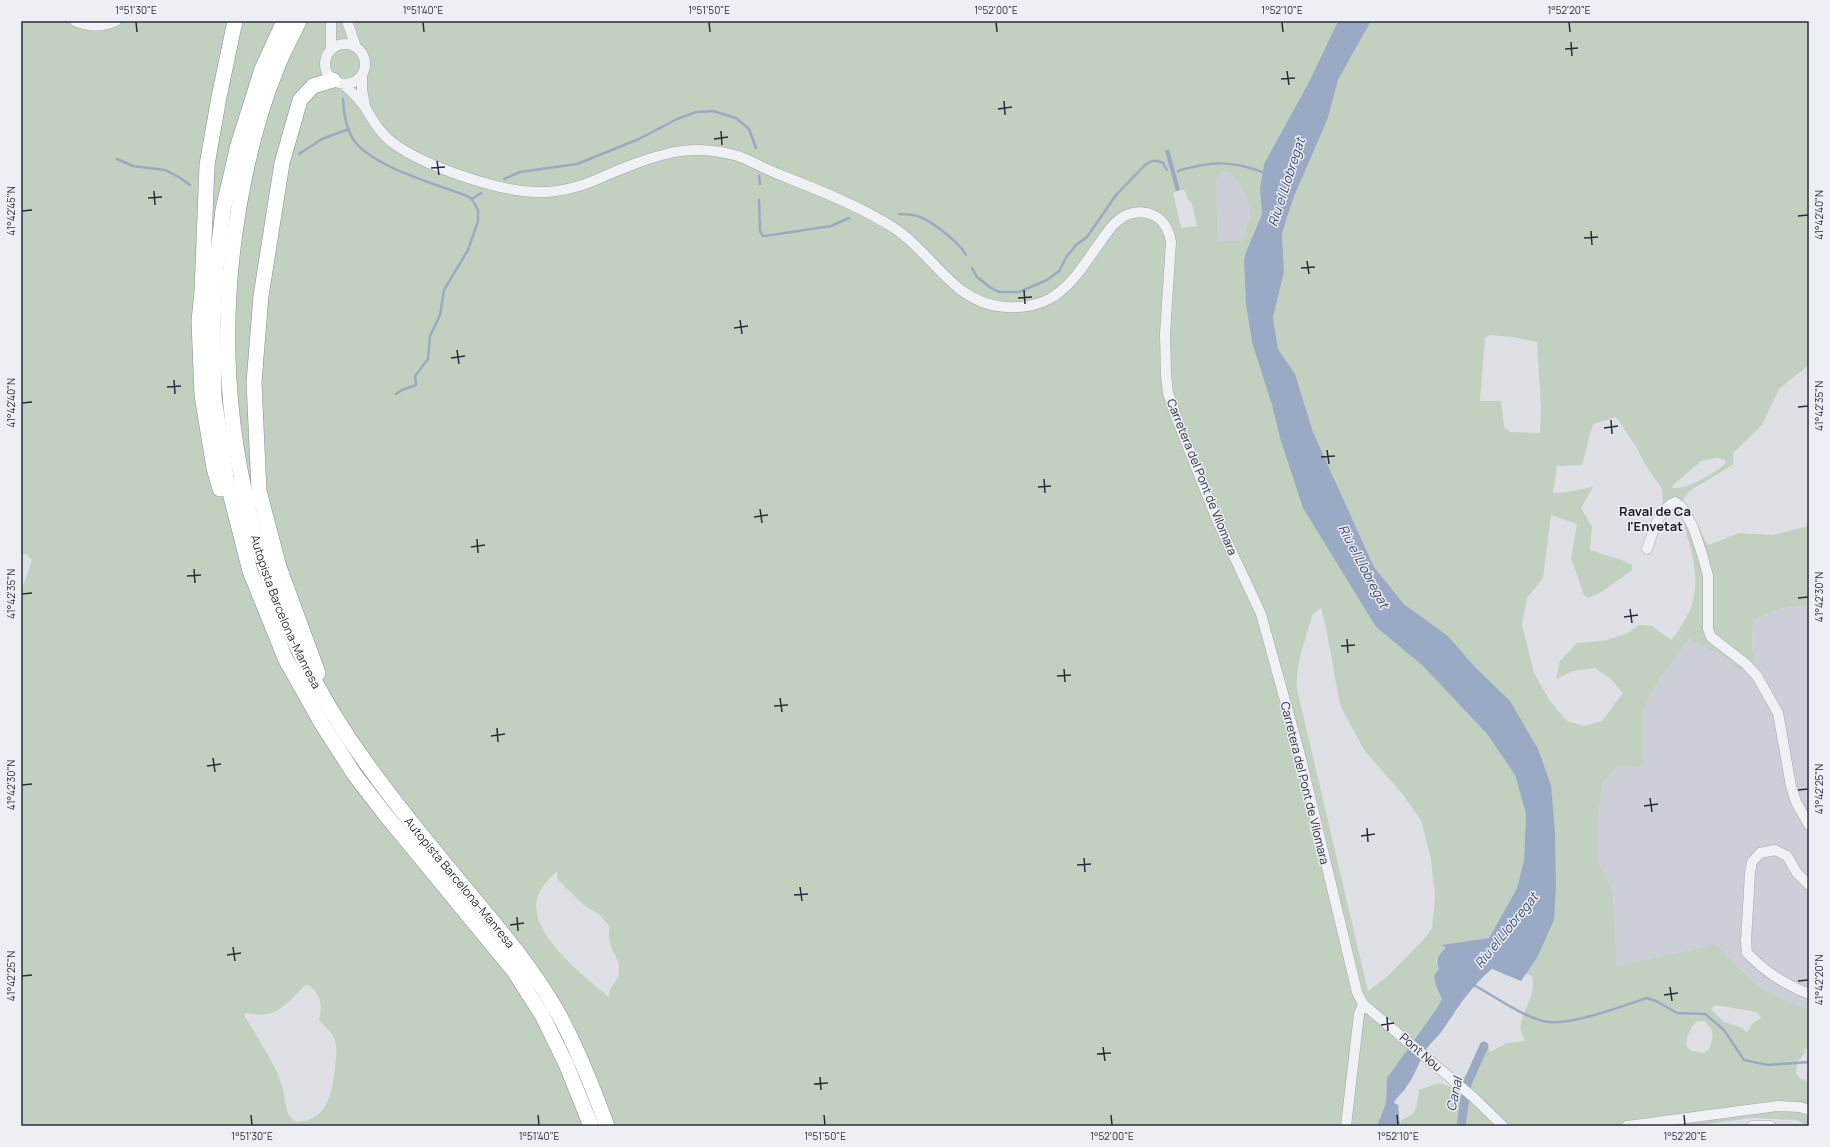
<svg xmlns="http://www.w3.org/2000/svg" width="1830" height="1147" viewBox="0 0 1830 1147" font-family="Manrope,sans-serif">
<style>
.built{fill:#cccfd8}
.green{fill:#c2d0bf;fill-rule:evenodd}
.water{fill:#9baac4}
.lines{fill:none;stroke-linecap:round;stroke-linejoin:round}
.stream{stroke:#9baac4;stroke-width:2.5}
.canal{stroke:#9baac4;stroke-width:9}
.minor-casing{stroke:#a4a7b0;stroke-width:11}
.highway-casing{stroke:#868c9c;stroke-width:16}
.minor{stroke:#f0f1f5;stroke-width:10}
.highway{stroke:#fff;stroke-width:15}
.ticks{fill:none;stroke:#282d3c;stroke-width:1.5}
.labels{text-anchor:middle;dominant-baseline:central;stroke-width:3;stroke-linejoin:round;paint-order:stroke}
.street-label{font-size:12px;fill:#282d3c;stroke:#edeff4}
.water-label{font-size:13px;font-style:italic;fill:#35476d;stroke:#edeff4}
.neighbourhood-label{font-size:13px;font-weight:bold;fill:#1a1e2d;stroke:#edeff4}
.neatline{fill:none;stroke:#282d3c;stroke-width:1.5}
.ticks-label{font-size:10px;text-anchor:middle;fill:#282d3c}
</style>
<rect width="100%" height="100%" fill="#dee0e6"/>
<path class="built" d="M1224 171 1232 174 1241 186 1248 203 1250 216 1243 241H1218L1216 191 1217 176Z
M1809 605V1009L1794 1004 1758 986 1733 961 1617 966 1613 891 1597 860V829L1602 784 1643 733V711L1656 684 1689 639 1727 658 1752 651 1753 620 1778 609Z"/>
<path class="green" d="M21 21H1338L1309 82 1264 164 1260 189 1262 214 1246 252 1272 405 1280 438 1376 627 1423 666 1487 734 1515 775 1526 814 1524 860 1517 888 1489 938 1441 945 1447 948 1439 954 1436 961 1439 969 1436 986 1442 999 1437 1008 1387 1078 1386 1103 1377 1126H21V592L32 560 26 554 21 555ZM1224 171 1232 174 1241 186 1248 203 1250 216 1243 241H1218L1216 191 1217 176ZM1181 190H1184L1187 198 1192 204 1197 226 1181 228 1173 193ZM1321 608 1326 628 1340 705 1364 750 1404 796 1421 820 1431 859 1435 898 1432 928 1426 937 1388 976 1368 991 1297 689C1295 666 1306 636 1313 614ZM557 871 558 880 585 906 600 915 610 927C605 950 620 953 619 972 619 980 614 981 611 988 610 990 609 994 609 997 585 977 529 934 537 899 540 887 549 879 557 871ZM305 985 310 986C322 996 322 1006 319 1020 323 1025 330 1030 333 1036 338 1045 336 1057 335 1067 333 1090 328 1121 297 1122 284 1117 286 1097 282 1086 274 1061 257 1037 244 1015L246 1013C277 1020 286 1004 305 985Z
M1371 21H1809V365L1779 389 1762 425 1733 453 1734 464 1688 492 1683 501 1692 513 1707 544 1709 545 1739 533 1773 535 1809 526V605L1778 609 1753 620 1752 650 1756 660 1740 670 1727 658 1689 639 1656 684 1643 711V767L1617 766 1602 784 1597 829V860L1613 891 1617 966 1716 945 1758 986 1794 1004 1809 1009V1048L1805 1049 1804 1054 1798 1061 1796 1073 1800 1079 1809 1082V1126L1796 1120 1752 1118 1690 1126H1400L1401 1120 1413 1114 1417 1105 1419 1090 1438 1083 1452 1087 1471 1070 1481 1045 1489 1048 1490 1052 1507 1043 1525 1041C1510 1018 1539 1001 1532 976L1526 974 1537 958 1555 833 1476 668 1448 636 1404 604 1374 567 1313 432 1295 375 1278 349 1273 318 1284 272 1282 234 1293 199 1328 118 1338 80ZM1490 335 1512 337 1537 342 1541 407 1540 433 1510 432 1504 427 1501 401H1480L1485 338ZM1616 417 1635 445 1645 464 1662 489 1663 505C1665 506 1668 510 1670 510 1675 512 1677 511 1681 515 1685 521 1685 529 1687 536 1700 577 1700 606 1671 640L1652 626 1639 625 1628 633 1607 640 1577 643 1560 661 1556 679 1573 671 1595 668 1611 679 1623 693 1602 721 1584 726 1567 721 1550 701 1534 673 1522 625 1527 598 1543 578 1551 515 1577 524 1571 558 1584 595 1589 598 1603 591 1632 570V565L1622 560 1590 550 1592 527 1581 508 1593 487 1568 492 1553 493 1557 466 1582 465 1593 424ZM1717 458 1725 460 1726 463C1717 472 1686 490 1673 488L1672 486 1701 461ZM1716 1005 1756 1012 1760 1015 1761 1018 1753 1023 1747 1032 1742 1028 1724 1022 1711 1009ZM1698 1021H1704C1715 1030 1714 1036 1709 1049L1704 1053 1692 1051 1687 1047C1686 1038 1689 1027 1698 1021Z"/>
<path class="water" d="M1338 21H1371L1338 80 1328 118 1293 199 1282 234 1284 272 1273 318 1278 349 1295 374 1313 432 1374 567 1404 604 1448 636 1476 668 1510 701 1538 749 1551 785 1555 833 1556 889 1554 920 1537 958 1521 981 1492 969C1471 986 1457 1009 1442 1031 1437 1038 1430 1043 1426 1050 1419 1062 1415 1075 1407 1086 1403 1093 1397 1096 1394 1103L1398 1105 1400 1126H1377L1386 1103 1387 1078 1437 1008 1442 999 1436 986 1434 976 1439 969C1435 959 1438 955 1446 948L1441 945 1489 938 1517 888 1524 860 1526 814 1515 775 1487 734 1423 666 1376 627 1303 508 1280 438 1272 405 1252 342 1246 304 1244 260 1246 252 1262 214 1260 189 1264 164 1309 82Z
M1169 149 1180 190 1176 191 1165 151Z"/>
<g class="lines">
<path class="stream" d="M343 99C343 112 347 133 356 143 377 168 436 184 467 196L472 199 478 210V221L468 250 444 290 440 315 430 336 428 359 415 376 416 385 402 390 396 394
M299 154 322 139 349 129
M117 159 133 166 165 170 179 177 190 185
M1178 171C1212 161 1231 160 1265 173
M759 176 760 184
M504 179 520 172 577 164 639 139 677 119 696 112 713 111 736 118 749 129 756 148
M472 199 481 193
M759 200 760 231 763 236H765L831 226 849 218
M899 214C906 214 914 214 920 217 933 222 960 243 966 255
M972 268 977 277 991 288 999 292H1019L1047 280 1059 271 1067 256 1076 245 1087 237 1116 195 1145 165 1152 161H1158L1163 163 1167 170
M1472 984C1493 995 1527 1020 1549 1022 1572 1025 1623 1006 1647 998L1656 1001 1677 1013 1705 1014 1724 1030 1744 1060 1768 1065 1809 1062"/>
<path class="canal" d="M1461 1126 1467 1084 1484 1046"/>
<defs>
<path id="minor" d="M75 21C88 27 103 27 116 21
M331 21V49
M347 21 356 47
M325 64a20 20 0 1 1 40 0a20 20 0 1 1-40 0Z
M362 75V89L365 106
M343 84C352 92 360 99 366 109 374 122 381 134 393 143 424 166 497 191 536 192 550 193 565 190 579 186 596 181 612 172 629 166 668 151 696 144 738 156 752 161 765 169 778 174 818 190 858 205 894 228 933 253 955 306 1007 307 1022 308 1041 305 1054 296 1074 283 1087 260 1101 241 1107 233 1112 224 1120 219 1129 212 1142 210 1153 215 1164 220 1169 230 1171 242L1165 334 1166 375 1168 393 1178 422 1217 520 1261 614 1299 751 1357 992 1363 1004 1473 1097 1503 1126
M1647 549C1653 533 1658 509 1675 502L1682 507 1693 527 1702 554 1708 576V629L1711 637 1746 664 1757 676 1778 713 1791 786 1796 802 1809 825
M1809 885 1797 873 1787 856 1775 850 1760 853 1752 862 1750 873 1746 941 1747 953C1767 973 1783 983 1809 994
M1346 1126 1359 1014 1363 1004
M1627 1126 1777 1106 1800 1107 1809 1110
M1752 1126H1771"/>
<g id="highway">
<path d="M284 21 262 69 238 145 223 210 216 269 213 319 214 397 226 477 250 571 285 658 322 724 354 774 384 813 514 971 542 1015 566 1064 591 1126"/>
<path id="s1" d="M299 21C292 36 284 50 278 65 258 113 245 168 237 219 206 417 254 615 375 775 406 818 441 859 475 900 505 936 535 972 558 1013 578 1049 593 1088 607 1126"/>
<path d="M220 489 214 468 202 395 199 321 202 292 207 165 219 97 235 21"/>
<path d="M318 673 279 567 259 491 254 382 261 296 282 163 300 100 313 86 333 80"/>
</g>
</defs>
<use href="#minor" class="minor-casing"/>
<use href="#highway" class="highway-casing"/>
<use href="#minor" class="minor"/>
<use href="#highway" class="highway"/>
</g>
<path class="ticks" d="M136 22 137 32M423 22 424 32M709 22 710 32M996 22 997 32M1282 22 1283 32M1569 22 1570 32M1571 42 1572 56M1565 49 1578 48M1287 71 1289 85M1281 79 1295 78M1004 101 1005 115M998 109 1012 107M721 131 722 145M714 139 728 137M437 161 439 175M431 168 445 167M154 191 155 205M148 198 162 197M22 211 32 210M1798 216 1808 215M1591 231 1592 245M1584 238 1598 237M1307 261 1309 274M1301 268 1315 267M1024 290 1025 304M1018 298 1032 297M740 320 742 334M734 328 748 326M457 350 459 364M451 358 465 356M174 380 175 394M167 387 181 386M22 403 32 402M1798 407 1808 406M1611 420 1612 434M1604 428 1618 426M1327 450 1329 464M1321 457 1335 456M1044 479 1045 493M1038 487 1051 486M760 509 762 523M754 517 768 515M477 539 478 553M471 547 485 545M194 569 195 583M187 576 201 575M22 594 32 593M1798 598 1808 597M1630 609 1632 623M1624 617 1638 615M1347 639 1348 653M1341 646 1355 645M1064 669 1065 682M1057 676 1071 675M780 698 782 712M774 706 788 705M497 728 498 742M491 736 505 734M213 758 215 772M207 766 221 764M22 785 32 784M1798 790 1808 789M1650 798 1652 812M1644 806 1658 804M1367 828 1368 842M1361 836 1375 834M1084 858 1085 872M1077 865 1091 864M800 887 802 901M794 895 808 894M517 917 518 931M510 925 524 923M233 947 235 961M227 955 241 953M22 976 32 975M1798 981 1808 980M1670 987 1672 1001M1664 995 1678 993M1387 1017 1388 1031M1381 1025 1394 1023M1103 1047 1105 1061M1097 1054 1111 1053M820 1077 821 1090M814 1084 828 1083M251 1115 252 1125M538 1115 539 1125M824 1115 825 1125M1111 1115 1112 1125M1397 1115 1398 1125M1684 1115 1685 1125"/>
<g class="labels">
<g class="street-label">
<text transform="translate(1202 477) rotate(68)">Carretera del Pont de Vilomara</text>
<text stroke="none"><textPath href="#s1" startOffset="610">Autopista Barcelona-Manresa</textPath></text>
<text transform="translate(1305 783) rotate(76)">Carretera del Pont de Vilomara</text>
<text stroke="none"><textPath href="#s1" startOffset="934">Autopista Barcelona-Manresa</textPath></text>
<text transform="translate(1421 1052) rotate(41)">Pont Nou</text>
</g>
<g class="water-label">
<text transform="translate(1286 182) rotate(-72)">Riu el Llobregat</text>
<text transform="translate(1364 566) rotate(62)">Riu el Llobregat</text>
<text transform="translate(1506 930) rotate(-51)">Riu el Llobregat</text>
<text transform="translate(1454 1094) rotate(-78)">Canal</text>
</g>
<g class="neighbourhood-label">
<text x="1655" y="511">Raval de Ca<tspan x="1655" dy="15">l'Envetat</tspan></text>
</g>
</g>
<rect width="1830" height="1147" fill="none" stroke="#edeff4" stroke-width="44"/>
<rect x="22" y="22" width="1786" height="1103" class="neatline"/>
<g class="ticks-label">
<text x="136" y="14">1°51'30"E</text>
<text x="423" y="14">1°51'40"E</text>
<text x="709" y="14">1°51'50"E</text>
<text x="996" y="14">1°52'00"E</text>
<text x="1282" y="14">1°52'10"E</text>
<text x="1569" y="14">1°52'20"E</text>
<text transform="translate(11 211) rotate(-90)" y="4">41°42'45"N</text>
<text transform="translate(1819 215) rotate(-90)" y="4">41°42'40"N</text>
<text transform="translate(11 403) rotate(-90)" y="4">41°42'40"N</text>
<text transform="translate(1819 406) rotate(-90)" y="4">41°42'35"N</text>
<text transform="translate(11 594) rotate(-90)" y="4">41°42'35"N</text>
<text transform="translate(1819 597) rotate(-90)" y="4">41°42'30"N</text>
<text transform="translate(11 785) rotate(-90)" y="4">41°42'30"N</text>
<text transform="translate(1819 789) rotate(-90)" y="4">41°42'25"N</text>
<text transform="translate(11 976) rotate(-90)" y="4">41°42'25"N</text>
<text transform="translate(1819 980) rotate(-90)" y="4">41°42'20"N</text>
<text x="252" y="1140">1°51'30"E</text>
<text x="539" y="1140">1°51'40"E</text>
<text x="825" y="1140">1°51'50"E</text>
<text x="1112" y="1140">1°52'00"E</text>
<text x="1398" y="1140">1°52'10"E</text>
<text x="1685" y="1140">1°52'20"E</text>
</g>
</svg>
